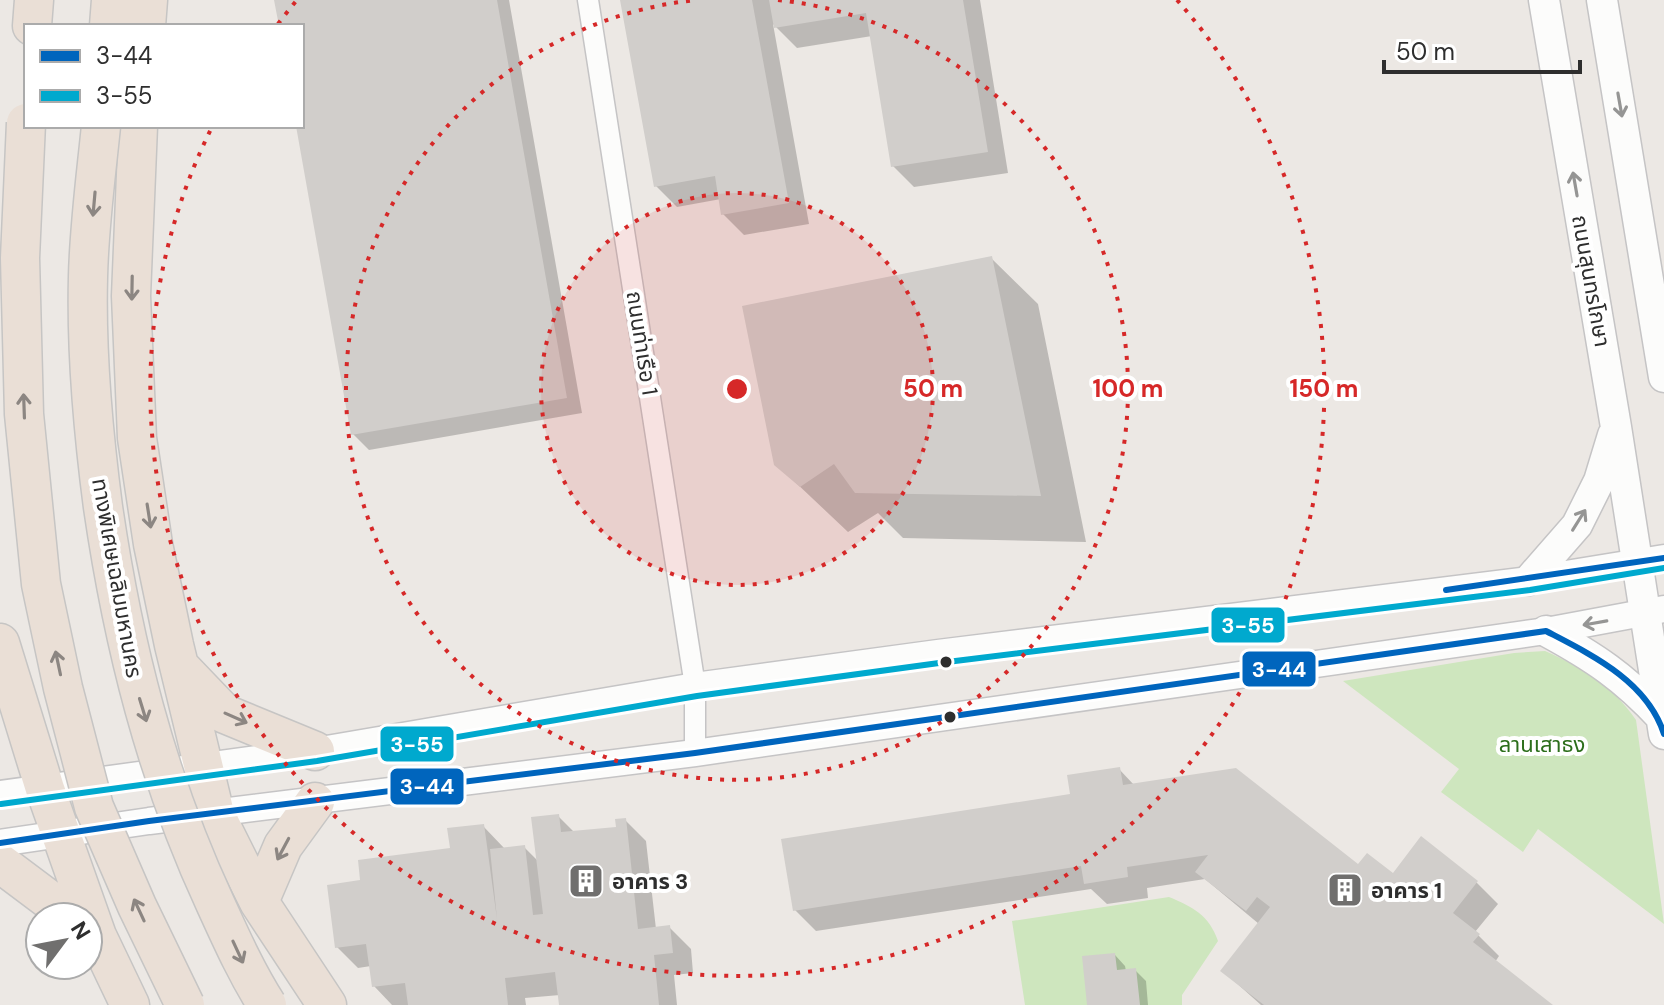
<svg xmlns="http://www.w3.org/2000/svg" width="1664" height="1005" viewBox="0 0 1664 1005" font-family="'DM Sans','Noto Sans Thai',sans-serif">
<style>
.green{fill:#cee6be}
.shadow{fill:#0003}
.building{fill:#d1cecb}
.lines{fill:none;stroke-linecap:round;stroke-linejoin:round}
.minor-casing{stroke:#c5c4c5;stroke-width:23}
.tertiary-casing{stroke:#c5c4c5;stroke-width:29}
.secondary-casing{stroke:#c5c4c5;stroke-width:33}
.motorway-casing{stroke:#c6c5c4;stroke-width:41}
.minor{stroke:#fcfcfb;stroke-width:20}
.tertiary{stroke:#fcfcfb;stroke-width:26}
.secondary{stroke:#fcfcfb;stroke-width:30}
.motorway{stroke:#eadfd6;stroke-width:38}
.motorway-bridge-casing{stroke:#c6c5c4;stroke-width:41;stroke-linecap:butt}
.motorway-bridge{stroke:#eadfd6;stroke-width:38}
.bus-1-casing{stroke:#fff;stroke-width:12}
.bus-2-casing{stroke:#fff;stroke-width:12}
.bus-1{stroke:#0065bd;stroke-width:6}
.bus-2{stroke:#00a9ce;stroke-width:6}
.oneway{stroke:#959594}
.oneway2{stroke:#8c8682}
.ring{fill:none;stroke:#d62828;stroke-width:4;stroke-dasharray:4 8}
.bus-dot{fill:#2e2e2e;stroke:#fff;stroke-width:3}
.labels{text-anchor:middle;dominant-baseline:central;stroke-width:8;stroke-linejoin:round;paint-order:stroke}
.street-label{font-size:22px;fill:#2e2e2e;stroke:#fff}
.park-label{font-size:22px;fill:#2c6e1b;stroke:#fff}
.poi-label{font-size:22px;font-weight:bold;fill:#2e2e2e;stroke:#fff;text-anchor:start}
.centre{fill:#d62828;stroke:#fff;stroke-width:4}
.ring-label{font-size:24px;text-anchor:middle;font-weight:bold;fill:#d62828;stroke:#fff;stroke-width:8;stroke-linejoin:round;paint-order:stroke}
.line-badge{stroke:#fff;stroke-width:3}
.badge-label{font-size:22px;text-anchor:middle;font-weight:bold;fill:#fff}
</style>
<rect width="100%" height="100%" fill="#ece8e4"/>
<path class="green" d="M1545 651C1582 667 1613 686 1636 720L1664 924 1538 829 1523 852 1441 792 1459 769 1343 681 1514 653Z
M1169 897C1193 907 1209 915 1218 941L1182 995V1005H1025L1012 921Z"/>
<path class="shadow" d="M276 0H509L582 413 369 450 353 434 298 126H302V26H281Z
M622 0H980L1008 173 914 187 893 166 872 36 797 48 773 24 809 224 744 235 723 214 721 199 677 207 656 186Z
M991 258 1038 304 1086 542 903 538 878 513 848 532 776 464Z
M1119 769 1135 786 1359 867 1393 876 1422 839 1477 883 1498 904 1475 932 1499 956 1495 962 1550 1005H1261L1223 971 1259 924 1205 879 1147 888 1148 898 1107 904 1091 889 816 931 795 910 1072 796Z
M558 816 575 833 619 828 625 820 646 841 656 929 670 928 691 949 693 973 674 975 677 1005H561L560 995 525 998 526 1005H392L374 986 371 966 358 968 337 947 363 882 452 850 483 826 505 849 524 847 539 862Z
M1115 955 1125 966 1126 971 1135 970 1146 981 1148 1005H1089Z"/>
<path class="building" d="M274 0H497L567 398 351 435 296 126H302V26H279Z
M620 0H752L789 203 721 215 715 176 654 187Z
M769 0H963L988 152 891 167 866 13 774 28Z
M992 256 1041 496 855 493 834 464 800 487 774 465 742 306Z
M1120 767 1123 785 1236 768 1358 864 1367 853 1393 873 1421 836 1478 881 1453 913 1480 934 1473 942 1553 1005H1264L1220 971 1270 907 1257 897 1246 911 1195 872 1208 855 1127 867 1128 877 1084 884 1081 866 793 911 781 839 1070 794 1067 775Z
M559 814 561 832 616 827 615 819 626 818 638 929 670 925 673 953 654 955 659 1005H559L555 972 505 978 508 1005H408L405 983 372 987 366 944 335 948 327 885 360 880 358 860 450 848 447 828 484 824 497 919 490 849 525 845 533 915 543 914 531 817Z
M1115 953 1117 970 1136 968 1140 1005H1087L1082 956Z"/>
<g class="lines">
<defs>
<path id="minor" d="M588 0 695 686V753"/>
<path id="tertiary" d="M0 794 315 751 695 686 938 653 1529 580 1664 558
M0 843 149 821 695 753 1546 631 1664 609"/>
<path id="secondary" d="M1544 0 1616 427 1664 734
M1602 0 1664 377
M1529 580 1577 525 1599 481 1613 435
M1546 631C1594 657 1624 677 1662 718"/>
<path id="motorway" d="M32 26 34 0
M109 26 111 0
M146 26 148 0
M138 126 131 296 137 438 153 544 174 645 215 814 259 902 327 1005
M0 643 45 789 97 936 130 1005
M179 666 225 714 315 751
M0 863 72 917
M259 902 283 846 315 802"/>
</defs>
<use href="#minor" class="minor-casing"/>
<use href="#tertiary" class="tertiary-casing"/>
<use href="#secondary" class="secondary-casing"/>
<use href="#motorway" class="motorway-casing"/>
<use href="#minor" class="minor"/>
<use href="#tertiary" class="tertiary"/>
<use href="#secondary" class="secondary"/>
<use href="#motorway" class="motorway"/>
<defs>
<path id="motorway-bridge" d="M26 123 20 258 24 414 41 584 63 688 94 807 137 906 185 1005
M101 126C96 176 89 227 88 277 86 354 93 431 103 507 123 644 156 776 215 903 231 938 246 972 267 1005"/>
</defs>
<use href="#motorway-bridge" class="motorway-bridge-casing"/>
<use href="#motorway-bridge" class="motorway-bridge"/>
<defs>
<path id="bus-1" d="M1446 590 1664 558
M0 843 149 821 695 753 1546 631C1592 655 1647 681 1664 734"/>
<path id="bus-2" d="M1 804 317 761 697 696 939 663 1530 590 1664 568"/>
</defs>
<use href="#bus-1" class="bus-1-casing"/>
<use href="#bus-2" class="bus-2-casing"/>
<use href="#bus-1" class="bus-1"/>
<use href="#bus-2" class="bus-2"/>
</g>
<defs><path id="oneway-shaft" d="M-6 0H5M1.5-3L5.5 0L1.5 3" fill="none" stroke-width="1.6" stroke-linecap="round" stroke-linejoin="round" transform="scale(2)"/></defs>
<g class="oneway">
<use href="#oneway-shaft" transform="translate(1620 105) rotate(80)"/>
<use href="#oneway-shaft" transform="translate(1575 184) rotate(-100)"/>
<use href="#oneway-shaft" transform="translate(1579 520) rotate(-58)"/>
<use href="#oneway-shaft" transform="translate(1595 623) rotate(170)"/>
</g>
<g class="oneway2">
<use href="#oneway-shaft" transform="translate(94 204) rotate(95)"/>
<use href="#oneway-shaft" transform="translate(132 288) rotate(91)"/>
<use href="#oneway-shaft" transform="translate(24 406) rotate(-92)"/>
<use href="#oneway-shaft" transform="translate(149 516) rotate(81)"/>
<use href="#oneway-shaft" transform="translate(58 663) rotate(-102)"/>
<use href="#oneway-shaft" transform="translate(143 710) rotate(73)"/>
<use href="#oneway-shaft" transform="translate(236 718) rotate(24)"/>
<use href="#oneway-shaft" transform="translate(283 849) rotate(118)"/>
<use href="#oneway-shaft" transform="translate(139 910) rotate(-115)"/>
<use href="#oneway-shaft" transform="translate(238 952) rotate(65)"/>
</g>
<circle cx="737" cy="389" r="196" fill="#d62828" fill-opacity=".12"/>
<g class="ring">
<circle cx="737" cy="389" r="196"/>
<path d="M778 0A391 391 0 1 1 696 0"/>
<path d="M278 24A587 587 0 0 1 297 0M1177 0A587 587 0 1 1 212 127"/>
</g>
<defs>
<symbol id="building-square" viewBox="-11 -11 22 22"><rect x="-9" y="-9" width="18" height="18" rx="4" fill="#706f6e" stroke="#fff"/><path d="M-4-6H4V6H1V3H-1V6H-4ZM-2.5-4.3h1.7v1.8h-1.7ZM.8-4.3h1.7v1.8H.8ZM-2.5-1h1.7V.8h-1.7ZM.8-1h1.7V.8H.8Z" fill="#fff"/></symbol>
</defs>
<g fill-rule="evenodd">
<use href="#building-square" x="566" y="861" width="40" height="40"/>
<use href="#building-square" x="1325" y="870" width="40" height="40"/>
</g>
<g class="bus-dot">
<circle cx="946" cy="662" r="7"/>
<circle cx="950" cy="717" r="7"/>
</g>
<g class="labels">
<g class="street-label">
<text transform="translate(1591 281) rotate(80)">ถนนสุนทรโกษา</text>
<text transform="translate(642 343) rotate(81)">ถนนท่าเรือ 1</text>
<text transform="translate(117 578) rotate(80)">ทางพิเศษเฉลิมมหานคร</text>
</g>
<g class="park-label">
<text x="1542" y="744">ลานเสาธง</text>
</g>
<g class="poi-label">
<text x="612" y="881">อาคาร 3</text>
<text x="1371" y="890">อาคาร 1</text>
</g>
</g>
<circle cx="737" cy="389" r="12" class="centre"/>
<g class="ring-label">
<text x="933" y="397">50 m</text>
<text x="1128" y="397">100 m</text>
<text x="1324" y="397">150 m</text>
</g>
<g class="line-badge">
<rect x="1210" y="606" width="76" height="38" rx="8" fill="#00a9ce"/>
<rect x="1241" y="650" width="76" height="38" rx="8" fill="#0065bd"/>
<rect x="379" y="725" width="76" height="38" rx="8" fill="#00a9ce"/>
<rect x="389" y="767" width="76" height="39" rx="8" fill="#0065bd"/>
</g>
<g class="badge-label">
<text x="1248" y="633">3-55</text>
<text x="1279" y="677">3-44</text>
<text x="417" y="752">3-55</text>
<text x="427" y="794">3-44</text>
</g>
<rect x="24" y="24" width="280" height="104" fill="#ffffff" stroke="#ababab" stroke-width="2"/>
<rect x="40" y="50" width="40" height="12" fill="#0065bd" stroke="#ababab" stroke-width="2"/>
<text x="96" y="64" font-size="24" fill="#2e2e2e">3-44</text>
<rect x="40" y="90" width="40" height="12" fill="#00a9ce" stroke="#ababab" stroke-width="2"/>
<text x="96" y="104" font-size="24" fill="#2e2e2e">3-55</text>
<g transform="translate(64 941) rotate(58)"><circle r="38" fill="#ffffff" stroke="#ababab" stroke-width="2"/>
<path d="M0-6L14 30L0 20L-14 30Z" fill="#706f6e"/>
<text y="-12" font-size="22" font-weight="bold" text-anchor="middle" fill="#2e2e2e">N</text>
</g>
<path d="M1384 60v12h196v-12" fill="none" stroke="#2e2e2e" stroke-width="4"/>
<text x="1396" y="60" font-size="24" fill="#2e2e2e" stroke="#ffffff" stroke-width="6" paint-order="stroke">50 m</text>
</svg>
